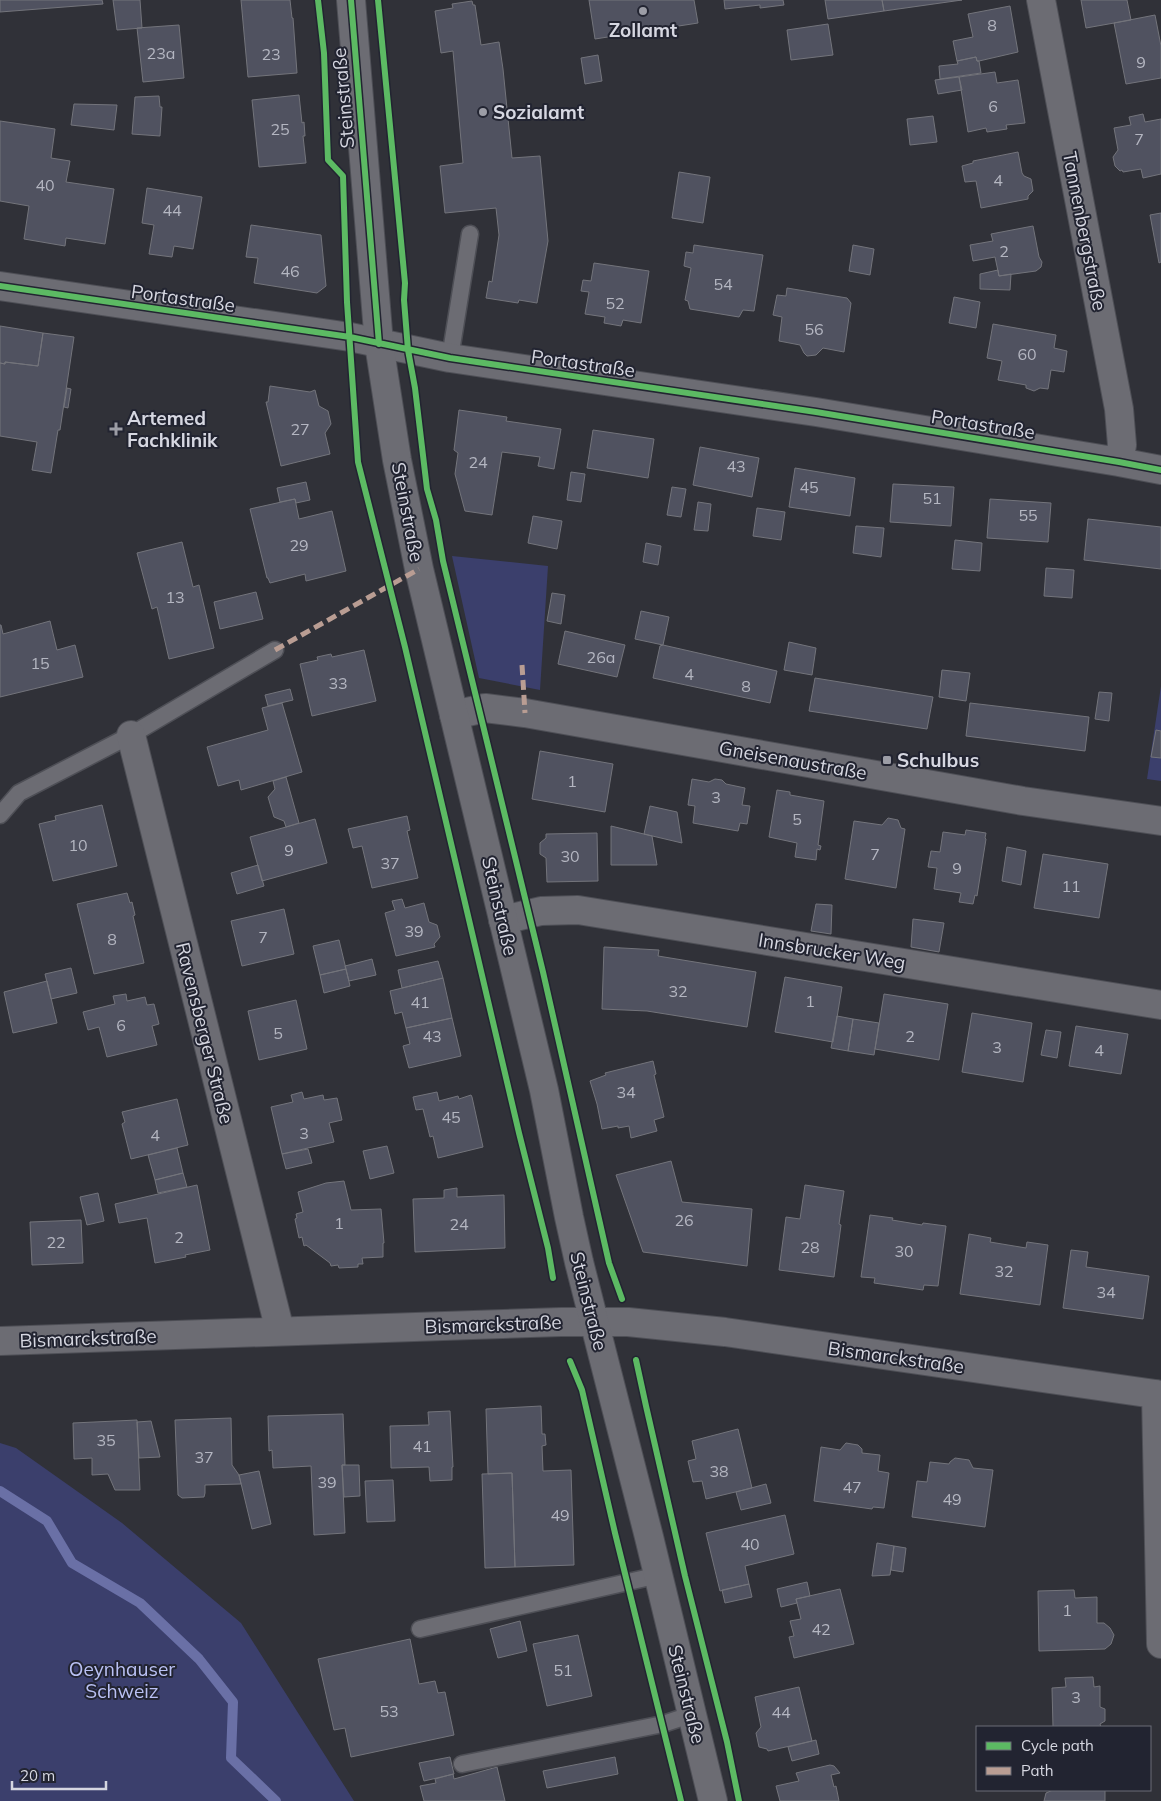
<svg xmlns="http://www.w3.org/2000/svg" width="1161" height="1801" viewBox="0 0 1161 1801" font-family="Mulish,sans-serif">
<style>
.green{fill:#3b3f6c}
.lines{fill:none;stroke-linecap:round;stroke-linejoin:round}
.stream{stroke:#6a70a6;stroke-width:10}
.building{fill:#505260;stroke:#73747b}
.service-casing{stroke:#4e4f56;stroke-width:19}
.minor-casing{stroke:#4e4f56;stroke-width:30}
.secondary-casing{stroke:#4e4f56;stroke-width:30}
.service{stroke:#6c6c73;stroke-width:16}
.minor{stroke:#6c6c73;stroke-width:28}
.secondary{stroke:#6c6c73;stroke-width:28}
.quiet{stroke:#b99d93;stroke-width:5;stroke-dasharray:10 5;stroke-linecap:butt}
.cycleway-casing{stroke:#222431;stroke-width:9}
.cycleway{stroke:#5cba63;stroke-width:6}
.poi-dot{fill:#9c9da6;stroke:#222431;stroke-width:2}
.labels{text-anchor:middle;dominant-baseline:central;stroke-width:4;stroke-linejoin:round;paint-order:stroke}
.number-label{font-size:16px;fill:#b4b6c1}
.poi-label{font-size:19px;font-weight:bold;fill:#d6d7e1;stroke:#222431;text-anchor:start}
.street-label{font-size:19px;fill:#d6d7e1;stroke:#222431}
.park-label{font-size:19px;fill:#bac1f4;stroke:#222431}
</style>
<rect width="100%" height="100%" fill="#303138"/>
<path class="green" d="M452 556 548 566 540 690 479 678Z
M1161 686V781L1147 779Z
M0 1443 16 1448 122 1523 241 1623 354 1801H0Z"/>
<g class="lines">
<path class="stream" d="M0 1491 47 1521 72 1563 140 1603 199 1659 233 1702 231 1758 276 1801"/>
</g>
<path class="building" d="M0 0H102L103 4 0 12Z
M113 0H140L142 28 117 30Z
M241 0H290L292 18H293L297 73 248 77Z
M589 0H694L698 23 595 39Z
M724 0H783L784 5 760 8V5L725 9Z
M825 0H882L884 11 828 19Z
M882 0H962L884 11Z
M1081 0H1127L1131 20 1086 28Z
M472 1 473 5H475L481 45 499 42 503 69 512 158 540 156 548 241 537 303 519 300 518 303 486 298 489 281 492 282 499 235 496 208 445 213 440 166 463 163 453 51 441 53 435 11 453 8 452 4Z
M1010 6 1018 52 979 61H977L976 57 957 61 953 41 973 37 968 14Z
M1155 15 1161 46V78L1126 84 1114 23Z
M828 24 833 55 791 60 787 30Z
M179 25 184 78 143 82 137 28Z
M598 55 602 81 585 84 581 58Z
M976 57 977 61H979L981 73 940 79 939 66 958 64 957 61Z
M995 72 997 83 1018 80 1025 123 1006 125 1007 129 987 132 986 128 968 132 959 77Z
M959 77 962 90 938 94 935 80Z
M299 95 302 123 304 122 305 136H303L306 163 259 167 252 100Z
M159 96 160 107H162L160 136 132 134 135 97Z
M74 104 117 105 114 130 71 125Z
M1143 114 1145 122 1161 119V174L1143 178 1141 169 1123 172 1122 170 1120 171 1115 166 1113 157 1118 150 1114 128 1131 125 1129 117Z
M933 116 937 142 910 145 907 119Z
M0 121 55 129 51 158 70 161 66 182 114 189 105 244 66 238 65 246 24 239 29 206 0 201Z
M1018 152 1022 173 1024 176 1031 179 1033 191 1028 196V199L981 208 976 181 965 182 962 166 973 163V161Z
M679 172 710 177 703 223 672 218Z
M147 188 202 197 193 249 174 246 172 257 149 254 154 225 142 223Z
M1161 213V262L1159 263 1150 215Z
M251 225 321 235 326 286 317 293 254 283 258 258 246 257Z
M1033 226 1039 257 1042 262 1041 267 1036 271 999 276 995 257 973 261 970 245 993 241 991 234Z
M694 245 763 255 754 311 743 310 739 317 690 309 688 301 685 300 691 268 684 266 686 252 693 253Z
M853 245 874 249 870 275 849 271Z
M594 263 649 271 641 323 623 320 621 326 604 323 605 317 585 314 589 292 581 291 583 280 591 281Z
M998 270 999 276 1011 274 1010 290 980 289V274Z
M787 288 847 298 851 303 844 352 823 348 816 355 807 356 804 353 800 345 779 341 782 317 773 315 777 295 786 296Z
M954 297 980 302 976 328 949 323Z
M993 324 1056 335 1054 348 1067 351 1064 372 1051 370 1048 389 1040 388 1034 391 1026 388V385L998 380 1002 361 987 358Z
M0 326 43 333 38 366 5 362V364L0 363Z
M43 333 74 337 60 430H58L51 473 32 470 37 442 0 436V363L5 364V362L38 366Z
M270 386 310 392 315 390 319 406 328 411 331 424 325 433 330 454 281 466 266 402H268Z
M67 388 71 389 68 408 64 407Z
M459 410 507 417 506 421 561 429 554 469 538 466 540 457 502 452 492 515 465 511 455 474 458 453 454 450Z
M593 430 654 439 648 478 587 468Z
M700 447 759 458 752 497 693 485Z
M795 468 855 478 850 516 789 507Z
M571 472 585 474 581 502 567 500Z
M306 482 310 500 296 503 295 499 280 502 277 488Z
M893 484 954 487 951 526 890 522Z
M672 487 686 489 681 517 667 515Z
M295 499 299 519 332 511 346 571 306 581 305 574 270 583 268 578H267L250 509Z
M990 499 1051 503 1048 542 987 538Z
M698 502 711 504 708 531 694 530Z
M757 508 785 512 781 540 753 536Z
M533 516 562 521 557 549 528 543Z
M1088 519 1161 527V569L1084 560Z
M856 526 884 528 881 557 853 553Z
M955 540 982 543 980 571 952 569Z
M182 542 193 587 199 585 214 648 169 659 157 607 152 609 137 553Z
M646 543 661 546 658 565 643 562Z
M1046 568 1074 570 1072 598 1044 596Z
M256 592 263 619 220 629 214 602Z
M552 593 565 595 561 624 547 621Z
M641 611 669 617 663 645 635 639Z
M50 621 57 650 75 645 83 677 0 697V625H1L3 634Z
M565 631 625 645 617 677 558 664Z
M789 642 816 648 812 675 784 670Z
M663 645 777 671 770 703 653 678 660 646Z
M364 650 376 701 312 716 300 664 318 660 317 657 331 654 332 657Z
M942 670 970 673 966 701 939 697Z
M815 678 933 697 927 729 809 711Z
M290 689 293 700 268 706 265 695Z
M1099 692 1112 693 1109 721 1095 719Z
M282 703 302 772 241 790 239 780 218 786 207 747 268 730 262 708Z
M970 703 1089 717 1085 751 966 736Z
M1156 730 1161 731V758L1151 757Z
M540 751 613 764 605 812 532 799Z
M286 777 299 823 286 827 284 821 274 817 268 797 275 789 273 781Z
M692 779 709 782 715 779 722 780 726 784 745 788 742 805 750 806 747 824 740 823 738 831 693 823 695 806 688 805Z
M777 790 790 792V795L824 801 818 845 821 846 820 850 817 849 816 860 795 857 797 843 769 837Z
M102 805 117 866 53 881 39 824 56 820 55 816Z
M650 806 677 812 682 843 644 834Z
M407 816 410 830 407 831 418 878 372 888 362 846 353 848 348 829Z
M888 818 898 820 901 828 905 829 896 888 845 879 854 821 882 825Z
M315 819 327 863 262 881 250 837Z
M611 826 652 836 657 865H611Z
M966 830 986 833 985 838 986 839 977 896 975 895 973 904 959 902 961 893 934 889 937 868 928 867 931 851 940 852 943 832 965 835Z
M597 833 598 881 547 882 546 858 540 854V843L546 838V834Z
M1007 847 1026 851 1021 885 1002 881Z
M1043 854 1108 864 1099 918 1034 908Z
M258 865 264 886 237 894 231 873Z
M127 893 130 903 132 902 135 915 133 916 144 963 94 974 77 904Z
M402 899 405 908 424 903 429 922 437 925 440 937 434 944 435 947 396 956 385 913 395 910 392 901Z
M816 904 832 905 831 934 811 931Z
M284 909 294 954 242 966 231 921Z
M913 919 944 923 939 952 911 947Z
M339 940 346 969 320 975 313 946Z
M604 947 659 950 658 956 756 972 747 1027 647 1011 602 1009Z
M372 959 376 975 349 981 345 966Z
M438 961 443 978 402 988 398 970Z
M71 968 77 993 51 999 45 974Z
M346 969 350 986 324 993 320 975Z
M785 977 842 987 833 1042 775 1032Z
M443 978 452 1018 406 1028 402 1012 395 1014 390 991Z
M47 981 57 1023 13 1033 4 992Z
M126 994 127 1001 145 997 147 1005 154 1004 159 1024 152 1026 157 1045 107 1057 99 1027 88 1030 83 1012 115 1004 113 996Z
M884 994 948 1004 939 1060 875 1049Z
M296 1000 307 1049 259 1060 248 1011Z
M972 1013 1032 1023 1023 1082 962 1072Z
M837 1016 853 1019 848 1051 831 1048Z
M452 1018 461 1056 409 1068 403 1046 410 1044 406 1028Z
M853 1019 879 1023 874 1055 848 1051Z
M1076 1026 1128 1034 1121 1074 1069 1066Z
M1046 1030 1061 1032 1057 1058 1041 1055Z
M653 1061 656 1074 654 1075 664 1117 654 1120 657 1131 631 1138 629 1126 618 1128V1126L602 1129 597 1104 590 1081 606 1075 605 1073Z
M302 1092 304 1099 323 1095 324 1100 337 1098 342 1120 329 1123 334 1142 282 1154 271 1107 293 1102 291 1095Z
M437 1092 439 1101 458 1096 459 1099 471 1095 472 1097 483 1147 438 1158 433 1136 430 1137 423 1109 416 1110 413 1097Z
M177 1099 188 1145 131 1159 122 1124 125 1122 122 1112Z
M387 1146 394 1173 370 1179 363 1151Z
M177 1148 183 1173 155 1180 148 1155Z
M308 1149 312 1163 286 1169 282 1154Z
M671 1161 682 1202 752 1209 747 1266 643 1252 616 1175Z
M183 1173 187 1187 158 1193 155 1180Z
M344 1181 351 1210 381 1209 384 1243H383V1257L362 1258 363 1264H358V1267L339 1268 338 1265 331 1266 330 1263 306 1245 304 1246 302 1237 299 1238 295 1219 297 1218 296 1214 303 1212 298 1192 326 1183Z
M197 1185 210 1250 185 1255 186 1257 155 1263 147 1218 119 1223 115 1204Z
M805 1185 844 1191 839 1224 841 1225 834 1277 779 1270 786 1217 800 1219Z
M457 1188V1197L504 1195 505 1248 415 1252 413 1199 444 1198V1190Z
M98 1193 104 1221 87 1225 80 1197Z
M870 1215 893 1218 892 1220 922 1225 923 1223 946 1226 938 1286 924 1285 923 1290 874 1283 875 1278 861 1277Z
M81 1220 83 1263 32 1265 30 1222Z
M969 1234 991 1238 990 1242 1026 1248 1027 1242 1048 1245 1040 1305 960 1294Z
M1071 1250 1088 1252 1086 1267 1149 1276 1143 1319 1063 1308Z
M541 1406 542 1434H545L546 1445 542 1446 543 1471 571 1470 574 1565 515 1567 512 1473 488 1474 486 1409Z
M450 1411 453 1467H452V1480L430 1481 429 1467 391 1468 390 1426 429 1425 428 1412Z
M343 1414 345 1465H342L345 1533 314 1535 311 1466 273 1468 272 1450 269 1451 268 1416Z
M231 1418 232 1465 239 1475 241 1484 205 1485V1493L204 1497 182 1498 178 1495 175 1420Z
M137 1420 140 1490H115L108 1474 92 1475V1458L74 1459 73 1423Z
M151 1421 160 1457 139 1458 137 1422Z
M738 1429 752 1488 706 1499 702 1481 693 1482 688 1461 696 1459 692 1441Z
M846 1443 858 1445 862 1449V1453L880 1455 878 1471 889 1473 884 1508 873 1507 872 1509 814 1501 821 1447 840 1450Z
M955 1458 969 1460 973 1468 993 1470 985 1527 912 1517 917 1481 927 1482 930 1462 949 1464 950 1462Z
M342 1465H359L360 1496 344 1497Z
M259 1471 271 1524 252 1529 239 1475Z
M512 1473 515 1567 485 1568 482 1474Z
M393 1480 395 1521 367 1522 365 1481Z
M766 1484 771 1503 741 1510 736 1492Z
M785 1515 794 1554 745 1566 749 1584 720 1591 706 1533Z
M877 1543 894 1546 890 1575 872 1576Z
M894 1546 906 1548 903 1572 891 1570Z
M807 1582 810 1596 796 1599 797 1603 781 1607 777 1589Z
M749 1584 752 1597 725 1603 722 1590Z
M840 1589 854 1644 794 1658 789 1637 794 1636 790 1621 801 1619 796 1599Z
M1074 1590 1075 1598 1097 1597V1623H1104L1110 1628 1114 1635 1111 1644 1105 1649 1039 1651 1038 1591Z
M520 1621 527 1651 498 1658 490 1629Z
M578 1635 592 1696 547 1706 533 1644Z
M410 1639 419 1684 435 1681 438 1693 445 1692 454 1735 351 1757 345 1728 334 1730 318 1659Z
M1093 1677 1094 1687 1100 1686V1707L1105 1709V1721L1100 1724 1101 1727H1053L1052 1688 1066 1687 1065 1678Z
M799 1687 812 1741 768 1751 767 1749 759 1747 756 1733 761 1727 755 1697Z
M816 1740 819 1754 792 1761 788 1747Z
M450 1757 454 1774 424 1781 419 1763Z
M615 1757 618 1774 547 1788 543 1771Z
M830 1765 834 1766 840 1773 831 1775 834 1787 836 1786 839 1801H780L776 1786 799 1781 796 1773Z
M497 1767 505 1801H424L420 1786 436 1783 435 1779 453 1774 454 1779Z
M1053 1790H1105V1801H1044L1046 1793Z"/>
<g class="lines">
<defs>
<path id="service" d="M450 358 470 234
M0 815 19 793 131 735 275 650
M420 1629 659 1575
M462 1764 663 1724 693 1714"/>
<path id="minor" d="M1041 0 1119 409 1122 445 1119 462
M0 286 350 337 450 358 816 412 1119 462 1161 470
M454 715 485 708 525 713 1023 801 1161 821
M131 735 280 1331
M503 920 541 911 578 910 1161 1005
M0 1341 561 1322H628L725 1332 1161 1395
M1156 1394 1161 1644"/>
<path id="secondary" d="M351 0 379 344 397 460 419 569 544 1090 569 1217 579 1262 649 1537 713 1801"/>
</defs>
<use href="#service" class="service-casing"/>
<use href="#minor" class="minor-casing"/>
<use href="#secondary" class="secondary-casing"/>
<use href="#service" class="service"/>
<use href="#minor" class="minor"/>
<use href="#secondary" class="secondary"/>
<path class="quiet" d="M275 650 419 569
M522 665 525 713"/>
<defs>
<path id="cycleway" d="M318 0 324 53 328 160 343 176 347 302 358 462 405 647 519 1133 548 1248 553 1278
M351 0 379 344
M378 0 405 283 404 300 408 350 415 388 427 489 436 520 443 561 543 972 609 1263 622 1299
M0 286 350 337 450 358 816 412 1119 462 1161 470
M636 1360 646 1406 685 1576 727 1742 739 1801
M570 1361 582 1390 615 1533 681 1801"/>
</defs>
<use href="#cycleway" class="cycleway-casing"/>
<use href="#cycleway" class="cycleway"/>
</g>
<g class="poi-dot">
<circle cx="643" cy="11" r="5"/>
<circle cx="483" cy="112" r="5"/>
<path d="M113.5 421.5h5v5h5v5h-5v5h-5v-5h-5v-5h5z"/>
<rect x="882" y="755" width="10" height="10" rx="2.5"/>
</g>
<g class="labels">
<g class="number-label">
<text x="992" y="25">8</text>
<text x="161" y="53">23a</text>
<text x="271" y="54">23</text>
<text x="1141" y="62">9</text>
<text x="993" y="106">6</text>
<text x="280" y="129">25</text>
<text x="1139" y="139">7</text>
<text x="998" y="180">4</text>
<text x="45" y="185">40</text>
<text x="172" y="210">44</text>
<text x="1004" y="251">2</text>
<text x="290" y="271">46</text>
<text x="723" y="284">54</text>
<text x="615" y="303">52</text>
<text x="814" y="329">56</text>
<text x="1027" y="354">60</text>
<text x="300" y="429">27</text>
<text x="478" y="462">24</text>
<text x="736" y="466">43</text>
<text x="809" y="487">45</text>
<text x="932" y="498">51</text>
<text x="1028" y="515">55</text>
<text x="299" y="545">29</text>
<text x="175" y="597">13</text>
<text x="601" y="657">26a</text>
<text x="40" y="663">15</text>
<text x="689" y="674">4</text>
<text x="338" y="683">33</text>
<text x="746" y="686">8</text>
<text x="572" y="781">1</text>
<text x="716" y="797">3</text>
<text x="797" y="819">5</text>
<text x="78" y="845">10</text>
<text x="289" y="850">9</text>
<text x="875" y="854">7</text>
<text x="570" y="856">30</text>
<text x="390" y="863">37</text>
<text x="957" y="868">9</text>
<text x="1071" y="886">11</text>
<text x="414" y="931">39</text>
<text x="263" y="937">7</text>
<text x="112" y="939">8</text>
<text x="678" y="991">32</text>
<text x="810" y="1001">1</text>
<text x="420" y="1002">41</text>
<text x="121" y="1025">6</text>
<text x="278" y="1033">5</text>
<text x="432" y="1036">43</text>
<text x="910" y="1036">2</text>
<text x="997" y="1047">3</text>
<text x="1099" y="1050">4</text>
<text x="626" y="1092">34</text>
<text x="451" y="1117">45</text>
<text x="304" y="1133">3</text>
<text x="155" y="1135">4</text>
<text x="684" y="1220">26</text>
<text x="339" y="1223">1</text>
<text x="459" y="1224">24</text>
<text x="179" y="1237">2</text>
<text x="56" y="1242">22</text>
<text x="810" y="1247">28</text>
<text x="904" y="1251">30</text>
<text x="1004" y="1271">32</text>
<text x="1106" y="1292">34</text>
<text x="106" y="1440">35</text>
<text x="422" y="1446">41</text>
<text x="204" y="1457">37</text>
<text x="719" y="1471">38</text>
<text x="327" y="1482">39</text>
<text x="852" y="1487">47</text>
<text x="952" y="1499">49</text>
<text x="560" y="1515">49</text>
<text x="750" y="1544">40</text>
<text x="1067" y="1610">1</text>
<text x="821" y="1629">42</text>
<text x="563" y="1670">51</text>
<text x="1076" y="1697">3</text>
<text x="389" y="1711">53</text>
<text x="781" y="1712">44</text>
</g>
<g class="poi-label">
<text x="643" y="30" text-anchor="middle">Zollamt</text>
<text x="493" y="112">Sozialamt</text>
<text x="127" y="418">Artemed<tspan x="127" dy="22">Fachklinik</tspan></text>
<text x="897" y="760">Schulbus</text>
</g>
<g class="street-label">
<text transform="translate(343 98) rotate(-95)">Steinstraße</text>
<text transform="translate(1085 231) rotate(79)">Tannenbergstraße</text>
<text transform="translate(183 298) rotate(8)">Portastraße</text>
<text transform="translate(583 363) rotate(8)">Portastraße</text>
<text transform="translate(983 424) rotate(9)">Portastraße</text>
<text transform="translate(408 512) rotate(79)">Steinstraße</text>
<text transform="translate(793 760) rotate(10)">Gneisenaustraße</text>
<text transform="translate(500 906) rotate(77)">Steinstraße</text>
<text transform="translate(832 951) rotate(9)">Innsbrucker Weg</text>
<text transform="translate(205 1033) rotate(76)">Ravensberger Straße</text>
<text transform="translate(589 1301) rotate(76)">Steinstraße</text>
<text transform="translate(493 1324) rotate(-2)">Bismarckstraße</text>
<text transform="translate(88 1338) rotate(-2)">Bismarckstraße</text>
<text transform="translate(896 1357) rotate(8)">Bismarckstraße</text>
<text transform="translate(687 1694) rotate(76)">Steinstraße</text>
</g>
<g class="park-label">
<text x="122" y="1669">Oeynhauser<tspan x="122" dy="22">Schweiz</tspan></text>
</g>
</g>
<rect x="976" y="1726" width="175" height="65" fill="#222431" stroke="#6a6c77"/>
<rect x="986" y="1742" width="25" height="8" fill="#5cba63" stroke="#6a6c77"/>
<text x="1021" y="1751" font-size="15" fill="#d6d7e1">Cycle path</text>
<rect x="986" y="1767" width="25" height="8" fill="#b99d93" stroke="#6a6c77"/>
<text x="1021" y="1776" font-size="15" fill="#d6d7e1">Path</text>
<path d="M12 1781v8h94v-8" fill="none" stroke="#d6d7e1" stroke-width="2.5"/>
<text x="20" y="1781" font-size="15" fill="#d6d7e1" stroke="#222431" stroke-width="4" paint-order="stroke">20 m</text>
</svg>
